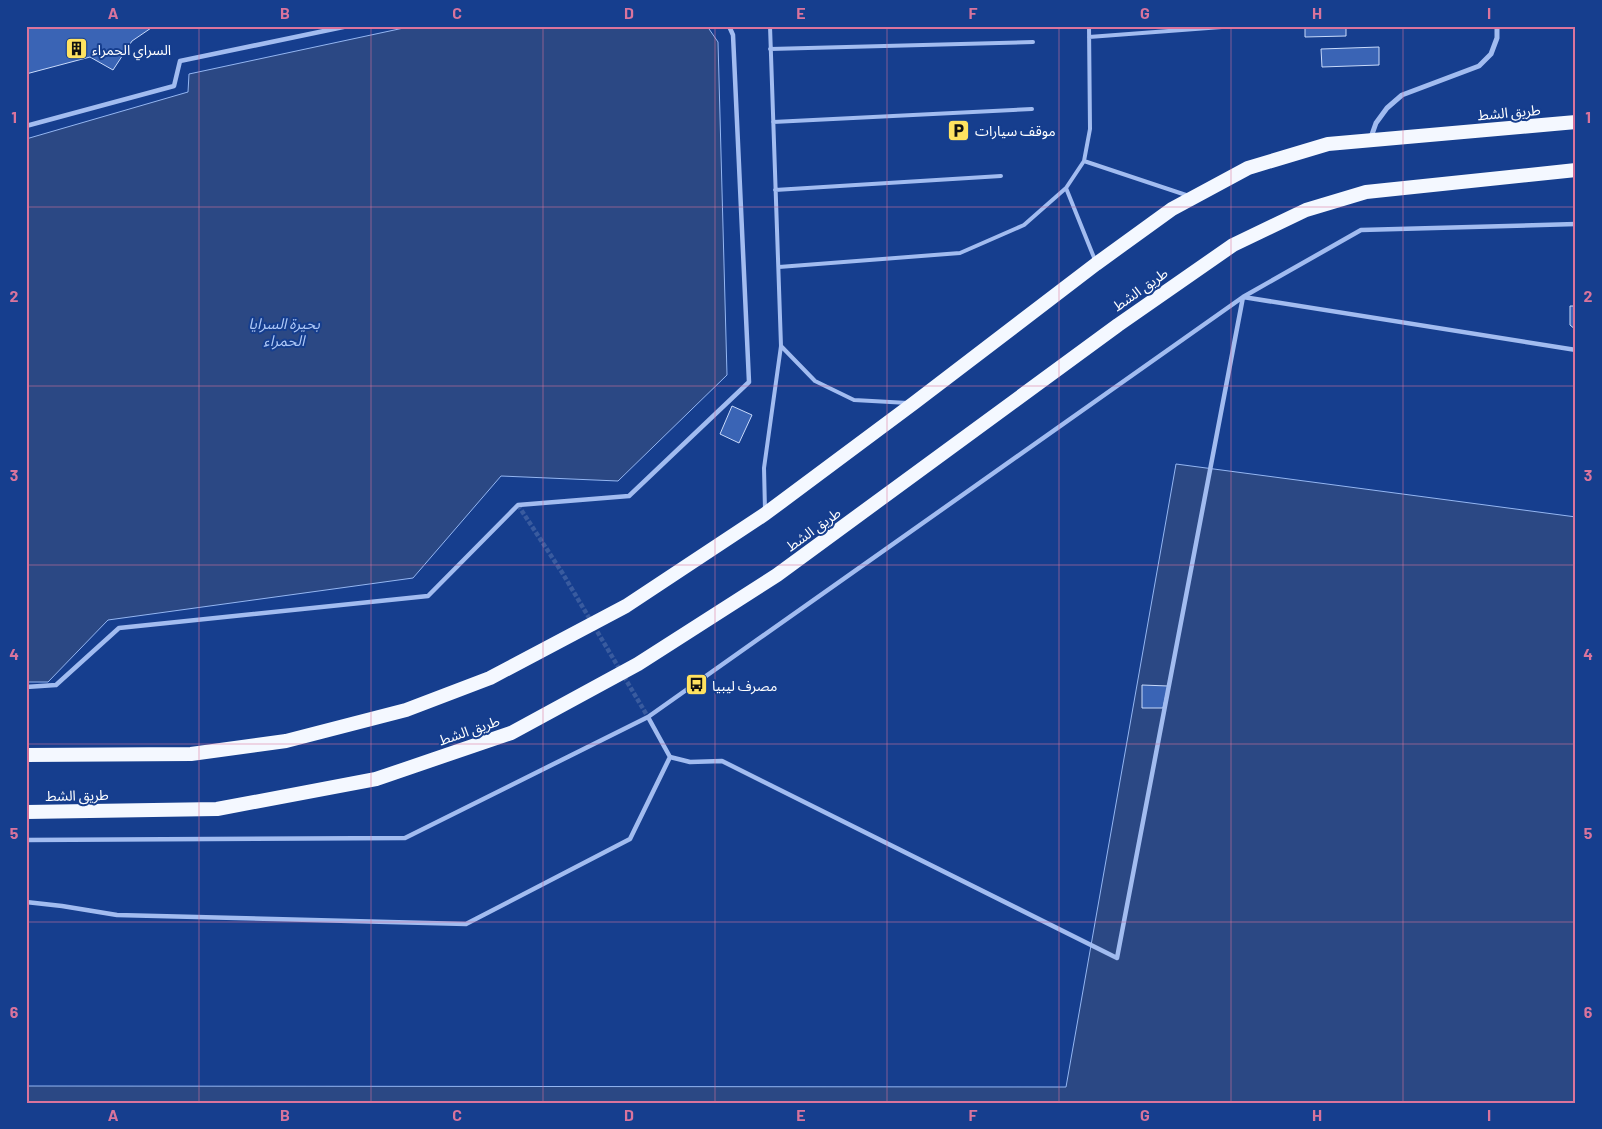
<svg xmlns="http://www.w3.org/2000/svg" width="1602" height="1129" viewBox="0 0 1602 1129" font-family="Barlow,'Noto Sans Arabic',sans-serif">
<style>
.water{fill:#2b4884;stroke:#94b6f2}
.building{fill:#3a64b5;stroke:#c8dafb}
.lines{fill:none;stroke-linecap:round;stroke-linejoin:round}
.pedestrian-tunnel{stroke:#395b9f;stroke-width:4.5;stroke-dasharray:4.5 2;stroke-linecap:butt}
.service{stroke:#a2bcf0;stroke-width:4}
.pedestrian{stroke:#a2bcf0;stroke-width:4.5}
.minor{stroke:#a2bcf0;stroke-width:5}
.trunk{stroke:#f4f8ff;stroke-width:14}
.grid{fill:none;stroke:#da749d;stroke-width:1;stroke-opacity:0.55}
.labels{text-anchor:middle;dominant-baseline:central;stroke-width:4;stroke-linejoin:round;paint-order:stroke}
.poi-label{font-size:14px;fill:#fff;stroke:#163e8e;text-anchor:start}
.street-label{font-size:14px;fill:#fff;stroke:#163e8e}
.water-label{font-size:15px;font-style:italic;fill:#adc7f7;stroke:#163e8e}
.neatline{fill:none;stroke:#da749d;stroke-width:2}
.grid-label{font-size:16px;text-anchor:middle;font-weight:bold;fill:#da749d}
</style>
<rect width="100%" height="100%" fill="#163e8e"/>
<path class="water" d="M413 26H707L718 42 727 375 618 481 501 476 413 578 108 620 48 682H26V139L188 92 189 74Z
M1176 464 1576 517V1103H26V1086L1066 1087Z"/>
<path class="building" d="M26 26H154L132 41 113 70 90 57 26 74Z
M1305 26H1346V36L1305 37Z
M1379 47V65L1322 67 1321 49Z
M1570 306H1576V330L1570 325Z
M732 406 752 415 739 443 720 434Z
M1142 685 1168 686 1163 708H1142Z"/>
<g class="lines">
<path class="pedestrian-tunnel" d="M518 505 563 574 648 717"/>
<path class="service" d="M1089 37 1235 26
M770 49 1033 42
M773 122 1032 109
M1084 161 1189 196
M1066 188 1095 260
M775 190 1001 176
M779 267 960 253 1024 225 1066 188 1084 161 1090 129 1089 26
M781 346 815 381 854 400 908 403
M765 510 764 468 781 346 770 26"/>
<path class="pedestrian" d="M26 126 174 86 180 61 348 26
M26 687 56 685 119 628 428 596 518 505 629 496 749 382 733 35 729 26
M648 717 670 757 690 762 722 761 1117 958 1243 297 1361 230 1576 224
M26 840 405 838 648 717 1243 297 1576 350
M26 902 62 906 117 915 466 924 630 839 670 757"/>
<path class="minor" d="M1370 140 1376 123 1387 108 1402 95 1479 66 1491 54 1497 38V26"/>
<path class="trunk" d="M26 755 191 754 286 741 406 710 490 678 626 606 765 514 914 403 1096 264 1172 209 1248 168 1328 144 1576 122
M26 812 217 809 376 779 511 733 638 664 777 575 1118 325 1233 245 1306 210 1366 192 1576 170"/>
</g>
<path class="grid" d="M199 26V1103M371 26V1103M543 26V1103M715 26V1103M887 26V1103M1059 26V1103M1231 26V1103M1403 26V1103M26 207H1576M26 386H1576M26 565H1576M26 744H1576M26 922H1576"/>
<defs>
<symbol id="building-square" viewBox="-11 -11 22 22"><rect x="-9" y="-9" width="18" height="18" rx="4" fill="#ffe260" stroke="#163e8e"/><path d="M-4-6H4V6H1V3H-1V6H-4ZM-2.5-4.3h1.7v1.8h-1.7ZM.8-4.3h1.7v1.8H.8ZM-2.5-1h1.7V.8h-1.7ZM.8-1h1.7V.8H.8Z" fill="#111"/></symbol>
<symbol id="parking-square" viewBox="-11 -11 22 22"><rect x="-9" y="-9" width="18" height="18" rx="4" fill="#ffe260" stroke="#163e8e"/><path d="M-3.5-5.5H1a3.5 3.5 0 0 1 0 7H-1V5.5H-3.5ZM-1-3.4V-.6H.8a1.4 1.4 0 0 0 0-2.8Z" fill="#111"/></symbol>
<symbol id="bus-square" viewBox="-11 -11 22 22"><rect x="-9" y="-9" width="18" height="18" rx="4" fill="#ffe260" stroke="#163e8e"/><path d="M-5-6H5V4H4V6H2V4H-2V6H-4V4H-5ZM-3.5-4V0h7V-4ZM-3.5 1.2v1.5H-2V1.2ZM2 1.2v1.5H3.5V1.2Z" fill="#111"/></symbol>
</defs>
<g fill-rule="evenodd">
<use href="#building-square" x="64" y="36" width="25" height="25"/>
<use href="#parking-square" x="946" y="118" width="25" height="25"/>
<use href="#bus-square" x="684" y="672" width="25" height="25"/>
</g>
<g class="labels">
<g class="poi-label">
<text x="92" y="49">السراي الحمراء</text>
<text x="975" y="130">موقف سيارات</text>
<text x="712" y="685">مصرف ليبيا</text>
</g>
<g class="street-label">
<text transform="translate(1509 112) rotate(-5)">طريق الشط</text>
<text transform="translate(1140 289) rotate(-35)">طريق الشط</text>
<text transform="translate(813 529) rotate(-36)">طريق الشط</text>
<text transform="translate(469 730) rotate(-19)">طريق الشط</text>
<text transform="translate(77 795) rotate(-1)">طريق الشط</text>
</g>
<g class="water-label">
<text x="284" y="323">بحيرة السرايا<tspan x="284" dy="17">الحمراء</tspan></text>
</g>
</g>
<rect width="1602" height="1129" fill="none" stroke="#163e8e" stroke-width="55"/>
<rect x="28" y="28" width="1546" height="1074" class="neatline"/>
<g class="grid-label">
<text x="113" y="19">A</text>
<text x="285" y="19">B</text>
<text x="457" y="19">C</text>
<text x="629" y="19">D</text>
<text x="801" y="19">E</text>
<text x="973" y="19">F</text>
<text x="1145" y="19">G</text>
<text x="1317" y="19">H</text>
<text x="1489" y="19">I</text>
<text x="14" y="123">1</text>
<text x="1588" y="123">1</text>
<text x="14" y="302">2</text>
<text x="1588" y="302">2</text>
<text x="14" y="481">3</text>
<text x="1588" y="481">3</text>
<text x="14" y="660">4</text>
<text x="1588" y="660">4</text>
<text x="14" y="839">5</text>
<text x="1588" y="839">5</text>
<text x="14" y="1018">6</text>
<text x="1588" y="1018">6</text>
<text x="113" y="1121">A</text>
<text x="285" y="1121">B</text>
<text x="457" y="1121">C</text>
<text x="629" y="1121">D</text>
<text x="801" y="1121">E</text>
<text x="973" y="1121">F</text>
<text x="1145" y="1121">G</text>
<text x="1317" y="1121">H</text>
<text x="1489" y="1121">I</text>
</g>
</svg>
